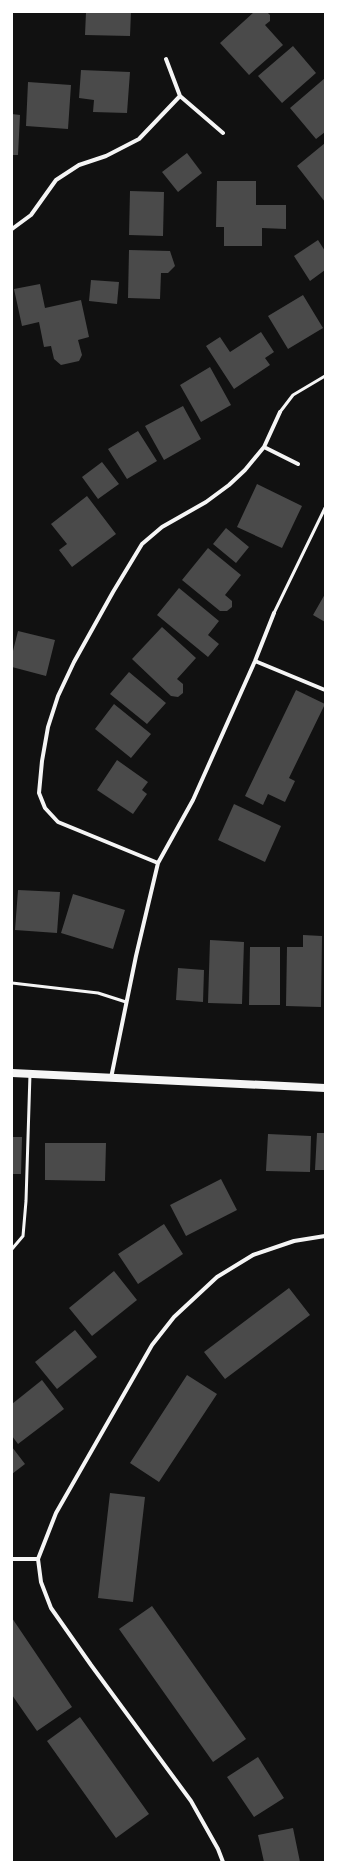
<svg xmlns="http://www.w3.org/2000/svg" width="337" height="1874" viewBox="0 0 337 1874" font-family="'DM Sans',sans-serif">
<style>
.building{fill:#4a4a4a}
.lines{fill:none;stroke-linecap:round;stroke-linejoin:round}
.service{stroke:#f5f5f5;stroke-width:3}
.minor{stroke:#f5f5f5;stroke-width:4}
.secondary{stroke:#f5f5f5;stroke-width:8}
</style>
<rect width="100%" height="100%" fill="#111"/>
<path class="building" d="M86 12H131L130 36 85 35Z
M254 12H267L270 15V21L265 25 283 45 249 75 220 43Z
M293 46 316 73 282 103 258 76Z
M81 70 130 72 127 113 93 112 94 100 79 98Z
M325 78V132L316 139 290 108Z
M28 82 71 85 68 129 26 126Z
M12 114 20 115 18 155H12Z
M325 143V202L297 166Z
M187 153 202 173 178 192 162 172Z
M217 181H256V205H286V229L262 228V246H224V227H216Z
M130 191 164 192 163 236 129 235Z
M318 240 325 251V270L310 281 294 256Z
M129 250 170 251 175 266 168 273H161L160 299 128 298Z
M91 280 119 282 117 304 89 301Z
M40 284 45 308 81 300 89 337 78 340 82 355 79 361 61 365 54 359 51 346 44 347 39 322 22 326 14 289Z
M303 295 323 328 288 349 268 316Z
M261 332 274 352 265 358 270 365 234 389 206 346 220 337 230 352Z
M210 367 231 405 201 422 180 385Z
M183 406 201 439 164 460 145 426Z
M138 431 157 461 127 479 108 449Z
M102 462 119 484 98 499 82 477Z
M257 484 302 506 282 548 237 527Z
M87 496 116 534 72 567 59 550 67 544 51 524Z
M226 528 249 547 236 563 213 544Z
M208 548 241 575 225 595 232 601V607L227 611H220L182 580Z
M179 588 219 621 208 635 219 644 208 657 157 615Z
M325 594V622L313 615Z
M162 627 196 658 177 679 183 684V693L178 697 171 696 132 659Z
M18 631 55 640 46 676 12 667V655Z
M129 672 166 703 147 724 110 694Z
M296 690 325 704 289 778 295 781 285 802 268 794 263 805 245 796Z
M114 704 151 734 131 758 95 729Z
M117 760 148 782 142 790 147 794 133 814 97 790Z
M234 804 281 826 265 862 218 840Z
M18 890 60 892 57 933 15 930Z
M73 894 125 910 113 949 61 933Z
M303 935 322 936 321 1007 286 1006 287 947H303Z
M210 940 244 942 242 1004 208 1003Z
M250 947H280V1005H249Z
M178 968 204 970 203 1002 176 1000Z
M317 1133H325V1170H315Z
M268 1134 311 1136 310 1172 266 1171Z
M12 1137H22L21 1174H12Z
M45 1143H106L105 1181 45 1180Z
M221 1179 237 1210 186 1236 170 1205Z
M164 1224 183 1254 138 1284 118 1254Z
M114 1271 137 1300 92 1336 69 1308Z
M289 1288 310 1315 225 1379 204 1352Z
M75 1330 97 1357 57 1389 35 1362Z
M187 1375 217 1394 159 1482 130 1463Z
M42 1380 64 1409 18 1444 12 1436V1404Z
M12 1447 25 1464 12 1474Z
M110 1493 145 1497 133 1602 98 1598Z
M152 1606 246 1739 213 1762 119 1629Z
M12 1618 72 1707 37 1731 12 1695Z
M80 1717 149 1814 116 1838 47 1741Z
M258 1757 284 1798 254 1817 227 1777Z
M293 1828 300 1862H264L258 1835Z"/>
<g class="lines">
<path class="service" d="M280 412 293 395 325 376
M274 613 325 508
M12 983 98 993 126 1002
M12 1249 23 1236 26 1201 30 1074"/>
<path class="minor" d="M180 96 223 133
M12 229 31 215 56 180 79 165 106 156 139 139 180 96 166 59
M264 447 298 464
M255 661 325 690
M158 863 58 822 45 808 39 793 42 761 48 727 58 696 74 662 113 592 142 544 162 527 206 502 229 485 245 470 264 447 280 412
M111 1078 136 956 158 863 193 800 255 661 274 613
M12 1559H38
M223 1862 218 1849 191 1801 91 1665 51 1608 41 1582 38 1559 56 1513 152 1345 174 1317 217 1277 253 1255 294 1241 325 1236"/>
<path class="secondary" d="M12 1073 325 1088"/>
</g>
<rect width="337" height="1874" fill="none" stroke="#ffffff" stroke-width="26"/>
</svg>
